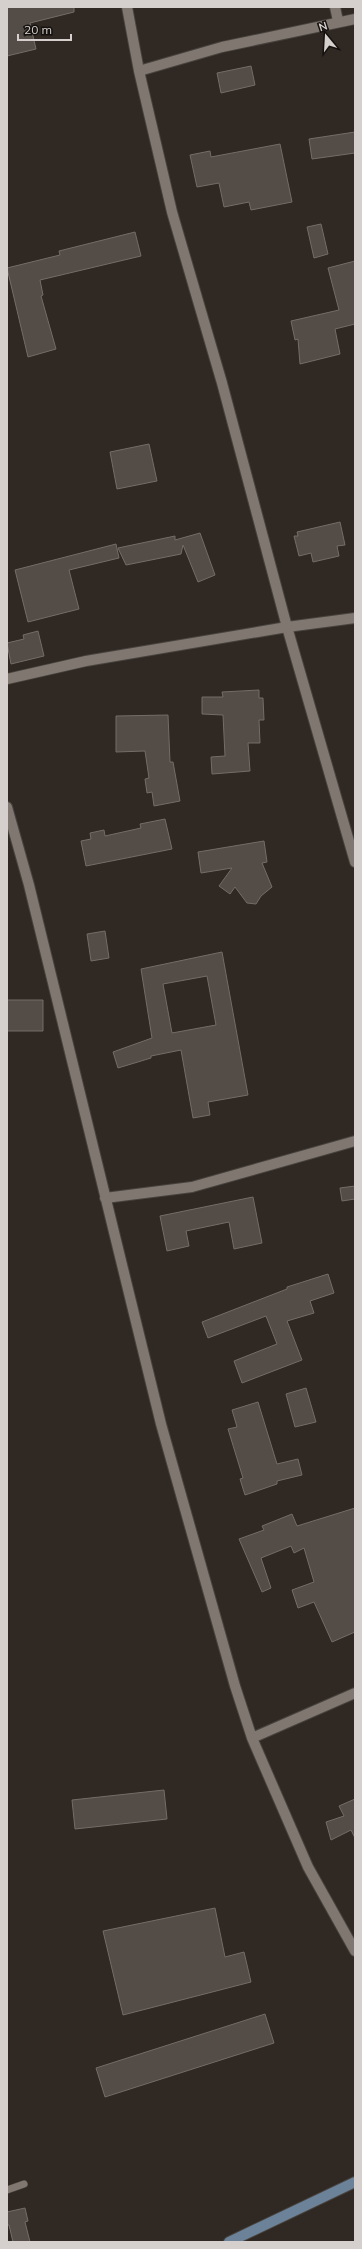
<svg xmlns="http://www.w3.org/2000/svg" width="362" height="2249" viewBox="0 0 362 2249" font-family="Mulish,sans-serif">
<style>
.building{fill:#544c46;stroke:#746c66;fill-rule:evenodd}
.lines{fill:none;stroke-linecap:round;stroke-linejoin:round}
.service-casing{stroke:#48433e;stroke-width:8}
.minor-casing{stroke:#48433e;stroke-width:12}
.secondary-casing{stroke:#48433e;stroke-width:12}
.service{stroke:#807771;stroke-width:7}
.minor{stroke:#807771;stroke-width:10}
.secondary{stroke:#6c8299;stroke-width:10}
</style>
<rect width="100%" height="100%" fill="#2f2823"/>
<path class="building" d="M7 7H74V12L30 23 36 49 7 56Z
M251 66 255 85 221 93 217 73Z
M355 132V153L312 159 309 139Z
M280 144 292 202 251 210 249 202 224 207 219 183 197 187 190 155 210 151 211 157Z
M321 224 328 254 314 258 307 227Z
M135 232 141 256 40 280 43 295 41 296 56 349 28 357 7 268 60 255 59 251Z
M355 261V324L335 329 340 354 300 364 298 339 295 340 291 321 339 310 328 268Z
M149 444 157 481 117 489 110 452Z
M340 522 345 545 337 546 339 556 313 562 311 553 299 556 294 536H298L297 532Z
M200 533 215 575 198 582 183 545 181 554 126 565 118 548 175 536V540Z
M116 544 119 558 69 570 79 609 28 622 15 570Z
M38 631 44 656 11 664 7 643 24 639 23 635Z
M259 690V698H263L264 720H259L260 743H248L250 771 212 774 211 757 225 756 223 715 202 714V697H223L222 692Z
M168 715 170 762H173L180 801 154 806 152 792 147 793 145 779 149 778 145 751 116 752V716Z
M165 819 172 849 86 866 81 841 91 839 90 833 104 830 105 836 141 828 140 824Z
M264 841 267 862 262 863 272 887 261 896 256 904 247 903 235 887 230 894 219 886 232 868 201 873 198 852Z
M105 931 109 958 91 961 87 934Z
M222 952 248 1095 208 1102 210 1115 193 1118 181 1050 151 1056V1058L118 1068 113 1052 152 1038 141 969ZM207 976 216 1025 172 1033 163 984Z
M7 1000H43V1031H7Z
M355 1186V1199L342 1201 340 1188Z
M253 1197 262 1243 234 1249 229 1222 186 1231 189 1246 167 1251 160 1216Z
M328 1274 334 1293 310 1301 314 1313 287 1321 302 1360 242 1383 234 1361 277 1344 266 1316 208 1338 202 1322 287 1289V1287Z
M306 1388 316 1422 295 1427 286 1394Z
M258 1402 277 1464 298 1459 302 1475 277 1481V1484L245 1495 240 1479 243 1478 228 1429 237 1427 232 1410Z
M355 1508V1632L332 1642 314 1602 298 1608 292 1590 314 1582 304 1548 294 1553 291 1546 261 1558 271 1588 262 1592 239 1539 264 1530 262 1526 292 1514 297 1526Z
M164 1790 167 1819 75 1829 72 1800Z
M355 1799V1838L351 1830 331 1840 326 1822 344 1816 339 1806Z
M215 1908 225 1957 244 1952 251 1982 123 2015 103 1931Z
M265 2014 274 2043 105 2097 96 2068Z
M25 2208 28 2221 25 2222 30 2242H13L9 2225H7V2212Z"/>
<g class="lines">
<defs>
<path id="service" d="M7 2190 24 2184"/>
<path id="minor" d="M335 7 338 21
M139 71 222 47 355 19
M355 618 287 627 355 862
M7 679 86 661 287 627 222 383 172 212 139 71 127 7
M7 807 29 885 161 1424 235 1686 252 1738 308 1867 355 1951
M105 1198 192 1187 355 1141
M252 1738 355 1693"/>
<path id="secondary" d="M229 2242 355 2182"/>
</defs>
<use href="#service" class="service-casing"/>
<use href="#minor" class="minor-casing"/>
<use href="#secondary" class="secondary-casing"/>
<use href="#service" class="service"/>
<use href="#minor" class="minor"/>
<use href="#secondary" class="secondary"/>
</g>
<rect width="362" height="2249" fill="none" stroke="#d5d0cd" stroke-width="16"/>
<g transform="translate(326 36) rotate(342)" stroke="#15110f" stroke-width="3" paint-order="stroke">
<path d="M0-3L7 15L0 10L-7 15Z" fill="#d5d0cd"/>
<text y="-6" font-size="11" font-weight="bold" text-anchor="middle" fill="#d5d0cd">N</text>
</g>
<path d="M18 34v6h53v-6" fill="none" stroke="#d5d0cd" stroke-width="2"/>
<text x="24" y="34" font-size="12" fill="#d5d0cd" stroke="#15110f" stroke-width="3" paint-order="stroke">20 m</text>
</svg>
